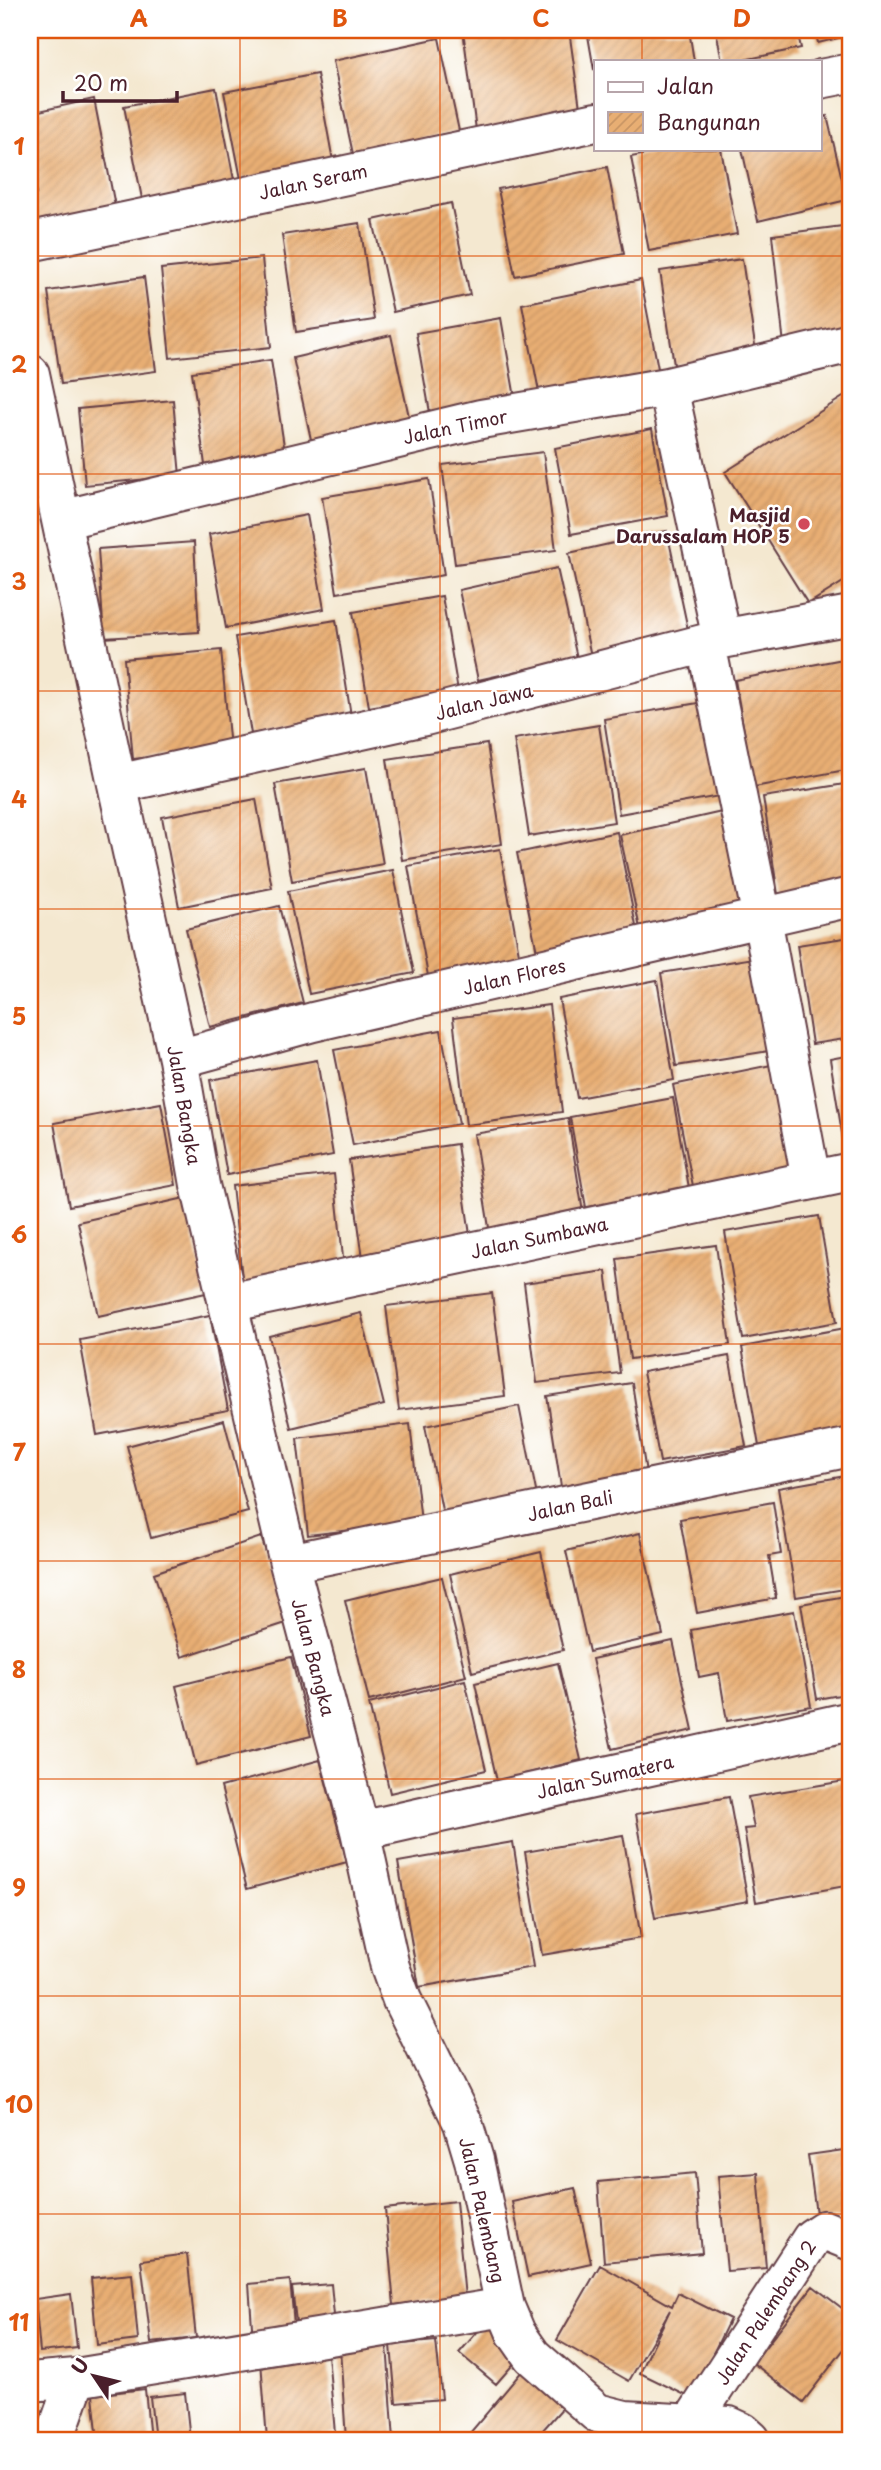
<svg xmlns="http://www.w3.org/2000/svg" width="881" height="2470" viewBox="0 0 881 2470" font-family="'Playpen Sans',sans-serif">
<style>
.building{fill:url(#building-hatch)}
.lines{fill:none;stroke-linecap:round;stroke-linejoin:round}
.minor-casing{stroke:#643d44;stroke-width:42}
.minor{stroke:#fff;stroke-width:38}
.grid{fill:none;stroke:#e0560e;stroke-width:2;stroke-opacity:0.55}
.poi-dot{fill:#d1495b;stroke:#fff;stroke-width:2.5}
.labels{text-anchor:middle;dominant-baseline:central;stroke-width:5;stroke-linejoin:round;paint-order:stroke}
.street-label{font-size:18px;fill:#4a1f2b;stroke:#fff}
.poi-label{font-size:18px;font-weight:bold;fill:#4a1f2b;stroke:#fff;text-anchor:end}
.neatline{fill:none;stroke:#e0560e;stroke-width:2.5}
.grid-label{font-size:23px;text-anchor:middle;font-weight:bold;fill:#e0560e}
</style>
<defs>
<pattern id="building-hatch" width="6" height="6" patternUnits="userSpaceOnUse" patternTransform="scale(1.75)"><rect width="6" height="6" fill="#e8ae73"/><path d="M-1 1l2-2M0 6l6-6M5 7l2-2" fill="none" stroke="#c89564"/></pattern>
</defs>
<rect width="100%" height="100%" fill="#fff"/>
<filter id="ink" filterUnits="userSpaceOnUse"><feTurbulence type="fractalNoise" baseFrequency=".0143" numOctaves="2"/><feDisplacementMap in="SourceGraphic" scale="14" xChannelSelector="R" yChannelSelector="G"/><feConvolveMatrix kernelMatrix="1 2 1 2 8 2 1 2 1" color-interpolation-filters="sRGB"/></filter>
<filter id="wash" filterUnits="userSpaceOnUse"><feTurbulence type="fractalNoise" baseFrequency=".00686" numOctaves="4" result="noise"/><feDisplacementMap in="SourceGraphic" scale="28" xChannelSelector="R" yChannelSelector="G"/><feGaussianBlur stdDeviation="1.57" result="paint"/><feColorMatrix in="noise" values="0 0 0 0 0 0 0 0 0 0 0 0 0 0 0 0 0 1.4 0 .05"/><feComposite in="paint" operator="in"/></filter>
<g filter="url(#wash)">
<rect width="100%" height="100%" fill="#f4e8d0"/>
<g id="blocks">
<path class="building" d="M463 30H569L581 115 476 130Z
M587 30H689L694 61H596L594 70Z
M716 30H797L801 48 739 61H722Z
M815 30H851V35L818 43Z
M439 38 459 131 353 154 333 61Z
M317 74 333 161 241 179 224 92Z
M216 88 235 185 143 204 124 106Z
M94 99 115 206 30 224V195L36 194 30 163V113Z
M827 116 847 200 758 221 742 149H820V118Z
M673 149H721L737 234 649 251 631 157Z
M607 167 624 254 515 276 498 189Z
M451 203 470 295 393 312 373 220Z
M360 223 374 320 296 332 282 235Z
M851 225V337L784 345 772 235Z
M262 258 271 347 170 358 161 269Z
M742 259 756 352 674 365 660 271Z
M144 277 156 371 61 384 48 291Z
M641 280 660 379 541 402 522 304Z
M501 318 517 409 432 424 416 333Z
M391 335 412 430 314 453 293 358Z
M271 360 286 459 206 472 192 372Z
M851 392V577L808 604 725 472Z
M173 400 180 476 85 485 78 409Z
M652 429 668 516 571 534 555 448Z
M543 452 556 550 455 564 442 465Z
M429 479 444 575 337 593 322 497Z
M307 515 324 609 226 628 209 534Z
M667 531 690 639 592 661 569 553Z
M194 542 199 632 104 638 98 549Z
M557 568 577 658 478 680 459 590Z
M442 596 458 691 369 707 353 612Z
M336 620 351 716 251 734 235 637Z
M221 650 230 749 133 759 124 659Z
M843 659 851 702V769L754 787 735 680Z
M710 701 725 795 619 814 604 719Z
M599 725 614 822 529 836 514 739Z
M487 744 502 844 402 860 387 759Z
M366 768 383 864 292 881 275 784Z
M851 783V889L779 901 763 797Z
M256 799 272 888 179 907 162 817Z
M735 809 756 906 641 933 620 835Z
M617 832 637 931 537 952 517 853Z
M500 849 520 959 428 976 408 866Z
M393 870 414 973 309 994 288 891Z
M279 906 303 1003 210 1027 186 929Z
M851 937V1038L812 1044 797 945Z
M766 956 781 1049 676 1066 661 973Z
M657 980 674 1080 577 1098 559 999Z
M549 1005 562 1112 466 1125 453 1018Z
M441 1030 459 1124 353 1145 334 1050Z
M851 1055V1163L847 1164 830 1059Z
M317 1060 333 1155 227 1175 210 1080Z
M786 1062 807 1167 694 1191 673 1085Z
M673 1098 691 1199 588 1219 570 1117Z
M161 1103 176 1185 69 1206 54 1123Z
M568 1118 584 1219 490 1234 474 1134Z
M457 1144 472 1249 364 1265 349 1160Z
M334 1174 345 1276 243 1287 232 1186Z
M185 1198 206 1293 98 1316 78 1222Z
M819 1216 837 1322 743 1339 725 1232Z
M716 1245 730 1345 630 1359 617 1259Z
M606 1271 620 1373 537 1383 524 1283Z
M492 1293 505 1396 399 1410 386 1306Z
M361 1313 384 1405 291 1428 269 1336Z
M210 1315 228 1410 97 1435 80 1340Z
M851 1327V1435L760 1452 742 1347Z
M729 1356 746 1446 660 1462 643 1372Z
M632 1383 647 1479 562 1493 547 1396Z
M519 1406 537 1496 443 1515 425 1426Z
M224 1420 248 1512 151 1538 127 1446Z
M410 1424 421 1522 308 1535 297 1438Z
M851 1475V1588L796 1597 778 1488Z
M773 1502 781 1554 769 1556 776 1598 697 1613 680 1519Z
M640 1533 663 1635 589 1652 566 1551Z
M261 1537 289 1622 182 1657 154 1573Z
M541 1552 563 1650 472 1672 450 1574Z
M442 1577 466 1676 369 1701 345 1600Z
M851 1595V1693L817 1699 801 1604Z
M794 1611 811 1706 727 1721 719 1673 699 1677 691 1630Z
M673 1641 693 1730 612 1749 592 1659Z
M291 1657 311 1736 196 1765 176 1686Z
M558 1663 581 1760 497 1781 475 1683Z
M465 1680 486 1770 390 1793 369 1704Z
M320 1760 347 1862 247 1889 221 1787Z
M851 1780V1885L756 1902 744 1829 754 1828 748 1797Z
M729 1797 748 1901 655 1918 636 1814Z
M623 1835 641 1938 542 1955 525 1852Z
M513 1842 533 1967 419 1987 398 1862Z
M851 2149V2216L817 2221 808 2155Z
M695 2173 702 2253 604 2262 598 2182Z
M758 2173 766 2268 727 2271 718 2176Z
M575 2188 591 2263 528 2277 512 2202Z
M456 2201 465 2298 394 2305 385 2209Z
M187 2254 196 2338 151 2343 141 2260Z
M600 2265 672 2306 678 2293 730 2319 691 2398 640 2373 670 2310 629 2381 557 2340Z
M132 2274 138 2340 97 2345 91 2278Z
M290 2280 295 2336 253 2341 249 2284Z
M331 2284 335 2326 297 2330 292 2287Z
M813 2286 851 2315V2340L803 2402 753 2363Z
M71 2294 77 2348 40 2352 35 2299Z
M486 2322 523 2353 496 2384 459 2353Z
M436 2341 442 2399 396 2403 391 2345Z
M387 2345 394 2440H346L340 2348Z
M328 2355 335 2433 267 2440 261 2361Z
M523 2370 565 2405 534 2440H464Z
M145 2389 150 2440H98L93 2395Z
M185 2393 190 2440H155L150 2397Z
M30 2408 35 2410 30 2425Z"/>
</g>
</g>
<g filter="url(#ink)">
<use href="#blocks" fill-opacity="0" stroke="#643d44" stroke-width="2"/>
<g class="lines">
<defs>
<path id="minor" d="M820 79 851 73
M30 242 596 122
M30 374 117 784 178 1059 200 1185 289 1563 360 1831 390 1967 402 2000 463 2123 474 2160 505 2307 516 2333 532 2356 597 2413 625 2420 729 2426 742 2432 751 2440
M668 387 722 639
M61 520 481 419 668 387 851 343
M706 644 762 918 811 1180
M117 784 425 716 722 639 851 615
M178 1059 313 1022 851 897
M228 1303 851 1172
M289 1563 851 1447
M360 1831 851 1721
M30 2382 76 2378 505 2307
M692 2422 812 2238 824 2230 851 2241
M54 2440 76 2378"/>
</defs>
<use href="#minor" class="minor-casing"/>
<use href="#minor" class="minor"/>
</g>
</g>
<path class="grid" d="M240 30V2440M440 30V2440M642 30V61M642 149V2440M30 256H851M30 474H851M30 691H851M30 909H851M30 1126H851M30 1344H851M30 1561H851M30 1779H851M30 1996H851M30 2214H851"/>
<circle class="poi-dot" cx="804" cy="524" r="7"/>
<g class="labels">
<g class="street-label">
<text transform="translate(313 181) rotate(-12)">Jalan Seram</text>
<text transform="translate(455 426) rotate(-12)">Jalan Timor</text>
<text transform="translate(484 701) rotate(-14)">Jalan Jawa</text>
<text transform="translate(514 976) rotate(-13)">Jalan Flores</text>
<text transform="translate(185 1105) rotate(80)">Jalan Bangka</text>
<text transform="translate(539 1237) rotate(-12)">Jalan Sumbawa</text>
<text transform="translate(570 1505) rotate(-12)">Jalan Bali</text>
<text transform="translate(314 1657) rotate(75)">Jalan Bangka</text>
<text transform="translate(605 1776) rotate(-13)">Jalan Sumatera</text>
<text transform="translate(483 2210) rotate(77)">Jalan Palembang</text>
<text transform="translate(765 2312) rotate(-57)">Jalan Palembang 2</text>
</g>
<g class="poi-label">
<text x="790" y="514">Masjid<tspan x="790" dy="21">Darussalam HOP 5</tspan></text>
</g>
</g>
<rect width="881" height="2470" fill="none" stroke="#fff" stroke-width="77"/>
<rect x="594" y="60" width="228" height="91" fill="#ffffff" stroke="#b7a5aa" stroke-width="2"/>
<rect x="608" y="82" width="35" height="10" fill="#ffffff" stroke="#b7a5aa" stroke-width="2"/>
<text x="657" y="94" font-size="21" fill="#4a1f2b">Jalan</text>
<rect x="608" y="112" width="35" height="21" fill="url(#building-hatch)" stroke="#b7a5aa" stroke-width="2"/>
<text x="657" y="130" font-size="21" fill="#4a1f2b">Bangunan</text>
<g transform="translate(94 2376) rotate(305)" stroke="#ffffff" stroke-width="5" paint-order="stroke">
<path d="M0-5L12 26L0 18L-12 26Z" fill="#4a1f2b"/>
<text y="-10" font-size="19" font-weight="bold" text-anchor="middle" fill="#4a1f2b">U</text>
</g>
<path d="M63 91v10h114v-10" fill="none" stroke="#4a1f2b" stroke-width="3.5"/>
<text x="74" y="91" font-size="21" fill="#4a1f2b" stroke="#ffffff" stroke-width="5" paint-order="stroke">20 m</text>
<rect x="38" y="38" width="804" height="2394" class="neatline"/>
<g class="grid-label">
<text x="139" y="27">A</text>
<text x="340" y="27">B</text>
<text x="541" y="27">C</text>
<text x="742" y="27">D</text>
<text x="19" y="155">1</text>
<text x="19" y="373">2</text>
<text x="19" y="590">3</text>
<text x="19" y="808">4</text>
<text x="19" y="1025">5</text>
<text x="19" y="1243">6</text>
<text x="19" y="1461">7</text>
<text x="19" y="1678">8</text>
<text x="19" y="1896">9</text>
<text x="19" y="2113">10</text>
<text x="19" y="2331">11</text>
</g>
</svg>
